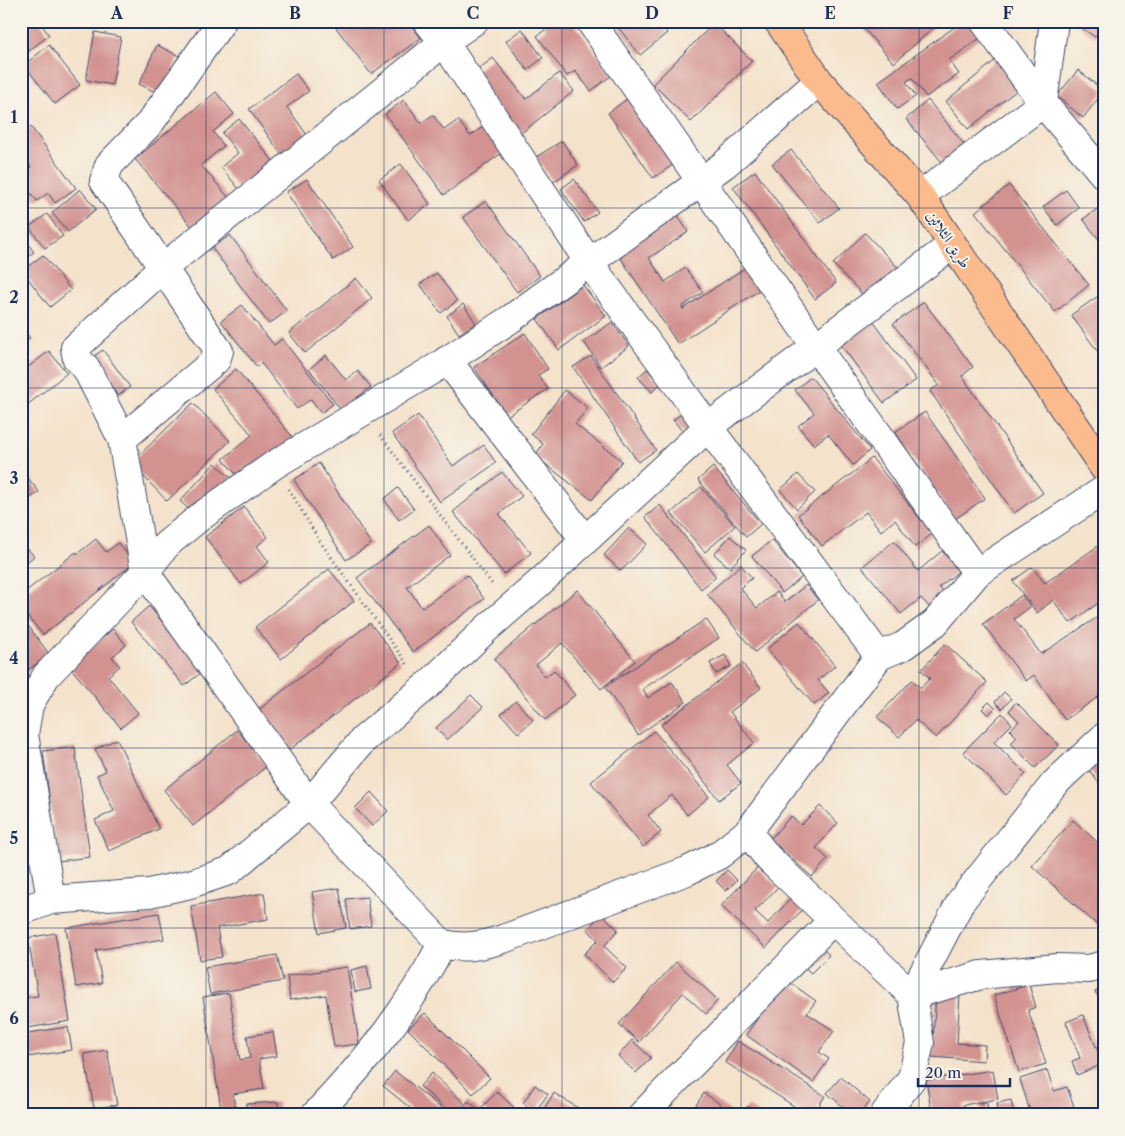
<svg xmlns="http://www.w3.org/2000/svg" width="1125" height="1136" viewBox="0 0 1125 1136" font-family="'Libre Caslon Text',Amiri,serif">
<style>
.building{fill:#d29290}
.lines{fill:none;stroke-linecap:round;stroke-linejoin:round}
.minor-casing{stroke:#3c4a6e;stroke-width:30}
.major-casing{stroke:#3c4a6e;stroke-width:30}
.path{stroke:#3c4a6e;stroke-width:3;stroke-dasharray:1 4;stroke-linecap:butt}
.minor{stroke:#fff;stroke-width:28}
.major{stroke:#fbbb8c;stroke-width:28}
.grid{fill:none;stroke:#1b2f5e;stroke-width:1;stroke-opacity:0.55}
.labels{text-anchor:middle;dominant-baseline:central;stroke-width:4;stroke-linejoin:round;paint-order:stroke}
.street-label{font-size:15px;fill:#1b2f5e;stroke:#f7f3e8}
.neatline{fill:none;stroke:#1b2f5e;stroke-width:2}
.grid-label{font-size:16px;text-anchor:middle;font-weight:bold;fill:#1b2f5e}
</style>
<rect width="100%" height="100%" fill="#f7f3e8"/>
<filter id="ink" filterUnits="userSpaceOnUse"><feTurbulence type="fractalNoise" baseFrequency=".02" numOctaves="2"/><feDisplacementMap in="SourceGraphic" scale="10" xChannelSelector="R" yChannelSelector="G"/><feConvolveMatrix kernelMatrix="1 2 1 2 8 2 1 2 1" color-interpolation-filters="sRGB"/></filter>
<filter id="wash" filterUnits="userSpaceOnUse"><feTurbulence type="fractalNoise" baseFrequency=".0096" numOctaves="4" result="noise"/><feDisplacementMap in="SourceGraphic" scale="20" xChannelSelector="R" yChannelSelector="G"/><feGaussianBlur stdDeviation="1.12" result="paint"/><feColorMatrix in="noise" values="0 0 0 0 0 0 0 0 0 0 0 0 0 0 0 0 0 1.4 0 .05"/><feComposite in="paint" operator="in"/></filter>
<g filter="url(#wash)">
<rect width="100%" height="100%" fill="#f4e2ca"/>
<g id="blocks">
<path class="building" d="M21 21H39L49 35 21 57Z
M331 21H408L421 38 371 74Z
M540 21H572L612 75 591 91 575 71 567 76 537 36 546 29Z
M613 21H658L667 33 640 55Z
M672 21H683L676 27Z
M857 21H941L894 63Z
M963 21H973L983 36 949 60 959 74 926 97 912 78 906 82 916 96 897 109 878 82Z
M1072 21H1104V24L1095 37Z
M714 23 752 61 691 122 653 84Z
M522 29 543 58 527 70 506 41Z
M95 32 121 37 112 85 86 80Z
M49 45 80 85 55 104 24 65Z
M157 45 179 56 161 95 139 84Z
M493 58 526 99 559 73 574 91 520 134 472 74Z
M998 58 1021 87 968 129 946 101Z
M1078 70 1104 91 1083 118 1057 96Z
M296 74 309 91 287 107 307 135 281 154 249 109Z
M216 92 234 114 213 132 224 146 201 165 229 198 193 228 135 159Z
M631 96 677 162 653 178 608 113Z
M404 100 421 123 433 115 444 130 458 120 470 136 484 126 503 152 444 195 385 114Z
M928 100 968 149 946 167 906 119Z
M21 114 28 122 21 127Z
M239 119 273 161 239 189 221 167 238 153 222 133Z
M31 127 76 188 55 203 48 193 37 201 21 180V174L31 167 21 153V134Z
M562 141 578 165 553 182 536 157Z
M791 150 839 208 820 223 772 164Z
M401 164 430 204 408 220 379 180Z
M755 171 836 283 815 299 733 187Z
M307 179 353 247 333 260 286 192Z
M574 179 598 212 584 222 561 189Z
M1009 185 1089 285 1055 312 975 212Z
M80 189 96 209 68 232 52 213Z
M1066 190 1079 208 1057 225 1043 207Z
M486 201 540 276 517 292 463 217Z
M1100 207 1104 212V246L1083 219Z
M47 214 63 236 45 248 29 227Z
M677 214 688 232 649 258 665 282 685 268 703 292 682 307 683 309 749 265 764 287 678 344 618 254Z
M865 233 903 273 872 304 833 264Z
M21 235 34 252 21 262Z
M230 235 287 311 269 324 212 248Z
M43 255 71 290 50 307 22 271Z
M437 273 457 301 441 313 420 284Z
M356 278 372 298 305 353 289 333Z
M583 285 606 316 559 350 537 319Z
M1104 292V360L1071 315Z
M924 302 973 367 962 376 1043 493 1014 513 930 391 939 385 893 324Z
M463 304 476 323 459 334 447 316Z
M242 305 274 345 282 339 333 404 321 413 311 399 297 409 261 363 257 367 221 321Z
M873 321 916 380 884 403 841 345Z
M612 322 629 346 601 367 584 342Z
M21 327 30 338 21 345Z
M525 333 548 369 538 375 548 389 507 416 474 367Z
M103 350 130 387 118 396 91 358Z
M49 351 67 373 21 410V361L27 368Z
M326 355 346 380 358 371 371 387 341 410 309 369Z
M591 356 656 450 638 462 573 367Z
M236 369 296 441 244 484 223 459 252 435 213 389Z
M647 369 660 384 652 392 638 377Z
M811 377 870 450 853 465 828 434 814 445 798 426 814 413 795 390Z
M565 390 588 408 575 424 622 461 592 500 535 456 543 444 531 434Z
M193 403 230 441 167 501 131 463Z
M685 411 695 425 684 433 673 420Z
M925 412 985 498 955 519 895 432Z
M418 415 453 466 484 445 496 463 440 502 392 433Z
M872 458 932 534 915 547 895 520 881 531 866 512 822 546 798 515Z
M215 463 231 478 196 516 180 501Z
M319 463 371 544 346 560 294 480Z
M713 467 761 524 746 537 698 480Z
M21 469 39 492 21 505Z
M502 472 522 496 499 514 531 553 504 574 453 512Z
M798 474 815 492 797 509 780 490Z
M701 487 735 526 705 552 671 513Z
M398 488 414 509 399 520 384 499Z
M660 505 716 577 701 589 645 517Z
M244 507 268 537 257 546 269 562 241 584 205 537Z
M429 525 450 555 407 587 422 608 467 575 484 599 413 652 357 578Z
M629 528 647 544 621 571 604 555Z
M730 536 746 550 730 568 714 554Z
M96 539 106 552 118 543 134 563 43 635 21 608V595L76 552 77 554Z
M772 540 802 577 782 593 752 556Z
M21 541 34 556 21 567Z
M894 541 918 571 942 551 959 571 939 587 948 597 932 610 921 598 901 614 862 567Z
M1098 546 1104 554V599L1070 623 1053 600 1037 613 1013 581 1032 567 1045 583Z
M741 565 752 578 740 588 757 608 777 592 785 602 806 585 818 600 755 652 707 594Z
M329 569 354 601 281 659 255 627Z
M577 590 635 661 601 689 562 643 536 665 545 677 554 670 575 695 545 720 494 659Z
M1022 595 1030 607 1014 619 1041 654 1104 613V693L1065 720 1034 675 1026 681 983 624Z
M149 606 203 671 184 686 131 622Z
M21 616 49 654 26 672 21 665Z
M706 619 719 638 643 689 648 698 672 682 686 702 638 735 605 687Z
M799 622 835 666 818 680 829 693 814 705 767 649Z
M370 623 401 663 288 751 257 711Z
M113 629 126 645 112 657 120 666 108 676 138 713 121 728 69 666Z
M945 644 987 682 936 738 916 720 899 737 877 717 912 680 921 688 930 678 921 670Z
M725 655 731 666 716 674 710 663Z
M742 663 761 688 730 712 754 743 727 765 741 783 719 800 661 725Z
M1004 692 1011 699 1002 709 995 702Z
M471 695 483 707 447 740 436 728Z
M516 701 533 720 518 733 501 714Z
M989 702 995 708 988 715 982 709Z
M1016 702 1059 745 1035 768 1011 743 1017 737 1010 730 1019 721 1009 711Z
M1002 713 1012 724 994 742 1026 774 1006 795 963 752Z
M237 730 267 766 193 826 164 790Z
M654 731 709 797 687 815 672 795 648 815 661 832 643 847 591 782Z
M117 739 159 829 109 851 95 820 114 811 97 775 106 771 95 749Z
M1104 746V790L1083 762Z
M75 747 90 857 58 861 43 751Z
M371 792 388 811 372 826 355 808Z
M820 806 838 823 816 848 828 859 812 877 770 839 791 816 801 825Z
M1073 820 1104 848V931L1032 866Z
M757 868 778 887 755 911 768 923 793 896 805 907 766 948 721 906Z
M727 870 737 880 726 891 716 881Z
M339 888 346 928 319 933 312 892Z
M264 893 268 919 217 928 222 957 200 960 191 906Z
M367 897 371 926 350 929 346 899Z
M159 913 164 939 96 950 102 983 76 987 66 928Z
M602 914 618 930 604 946 627 968 613 982 584 954 598 940 587 929Z
M55 933 70 1021 21 1029V998L38 996 28 938Z
M820 945 829 955 811 973 801 964Z
M277 955 283 981 210 994 205 967Z
M676 962 718 1000 706 1014 683 993 639 1042 619 1024Z
M367 966 371 989 355 992 351 970Z
M347 967 359 1044 334 1047 326 995 290 1000 287 976Z
M785 979 816 1001 807 1013 834 1031 819 1052 829 1059 813 1082 746 1035Z
M1029 985 1036 1007 1028 1010 1046 1064 1019 1072 994 995Z
M1104 986V1005L1095 992Z
M936 992 960 994 957 1043 985 1045 984 1061 932 1057Z
M229 993 240 1060 250 1058 247 1036 273 1032 277 1056 259 1059 264 1089 233 1094 236 1115H222L203 997Z
M425 1013 490 1078 473 1094 408 1029Z
M1083 1015 1103 1064 1077 1075 1072 1061 1080 1058 1066 1022Z
M68 1027 72 1050 21 1058V1034Z
M632 1040 651 1058 636 1073 618 1056Z
M738 1041 825 1096 813 1115H808L725 1062Z
M107 1050 117 1105 94 1108 84 1054Z
M993 1070 998 1099 963 1105 965 1115H932L926 1080Z
M1047 1070 1054 1091 1067 1087 1077 1115H1031L1020 1079Z
M395 1071 450 1115H419L383 1086Z
M432 1073 464 1103 452 1115 420 1086Z
M841 1077 870 1102 859 1115H853L827 1093Z
M535 1085 548 1094 535 1112 523 1103Z
M21 1087H22L27 1115H21Z
M497 1092 517 1110 513 1115H490L482 1107Z
M554 1093 589 1115H546L542 1112Z
M704 1093 736 1115 691 1113Z
M1011 1100 1014 1114 999 1115 997 1103Z
M468 1101 481 1111 479 1115H457Z
M278 1102 279 1115H247L246 1104Z
M980 1103H987L988 1111 981 1112Z
M748 1106 760 1115H742Z
M839 1107 848 1115H833Z"/>
</g>
</g>
<g filter="url(#ink)">
<use href="#blocks" fill-opacity="0" stroke="#3c4a6e" stroke-width="1"/>
<g class="lines">
<defs>
<path id="minor" d="M427 21 444 42 588 261 708 427 879 656
M590 21 816 347 977 573
M984 21 1043 103 1104 175
M920 196 1043 103 1054 21
M447 360 585 540
M122 439 216 360 219 351 104 181 109 165 150 123 222 21
M748 832 768 858 912 995 981 975 1057 968 1089 969 1104 965
M51 900 24 734 29 705 46 676 145 572 167 544 200 517 274 465 437 367 512 318 725 164 819 81
M21 911 51 900 149 893 190 884 229 871 309 804 363 740 429 684 485 630 538 584 708 427 952 245
M442 944 309 804 145 572 122 439 86 368 77 359 75 348 164 267 444 42 474 21
M315 1115C368 1059 406 1013 442 944 464 949 481 946 503 939L687 871 719 855 748 832 879 656 903 646 935 623 977 573 1104 490
M642 1115 833 920
M884 1115 912 1078 920 1043 912 995 961 901 1054 784 1104 737"/>
<path id="major" d="M778 21 819 81 920 196 1104 468"/>
</defs>
<use href="#minor" class="minor-casing"/>
<use href="#major" class="major-casing"/>
<path class="path" d="M380 435 492 584
M289 489 319 540 407 664"/>
<use href="#minor" class="minor"/>
<use href="#major" class="major"/>
</g>
</g>
<path class="grid" d="M206 21V1115M384 21V1115M562 21V1115M741 21V1115M919 21V1115M21 208H1104M21 388H1104M21 568H1104M21 748H1104M21 928H1104"/>
<g class="labels">
<g class="street-label">
<text transform="translate(949 239) rotate(56)">طريق الثلاثين</text>
</g>
</g>
<rect width="1125" height="1136" fill="none" stroke="#f7f3e8" stroke-width="55"/>
<path d="M918 1078v8h92v-8" fill="none" stroke="#1b2f5e" stroke-width="2.5"/>
<text x="925" y="1078" font-size="15" fill="#1b2f5e" stroke="#f7f3e8" stroke-width="4" paint-order="stroke">20 m</text>
<rect x="28" y="28" width="1070" height="1080" class="neatline"/>
<g class="grid-label">
<text x="117" y="19">A</text>
<text x="295" y="19">B</text>
<text x="473" y="19">C</text>
<text x="652" y="19">D</text>
<text x="830" y="19">E</text>
<text x="1008" y="19">F</text>
<text x="14" y="123">1</text>
<text x="14" y="303">2</text>
<text x="14" y="484">3</text>
<text x="14" y="664">4</text>
<text x="14" y="844">5</text>
<text x="14" y="1024">6</text>
</g>
</svg>
